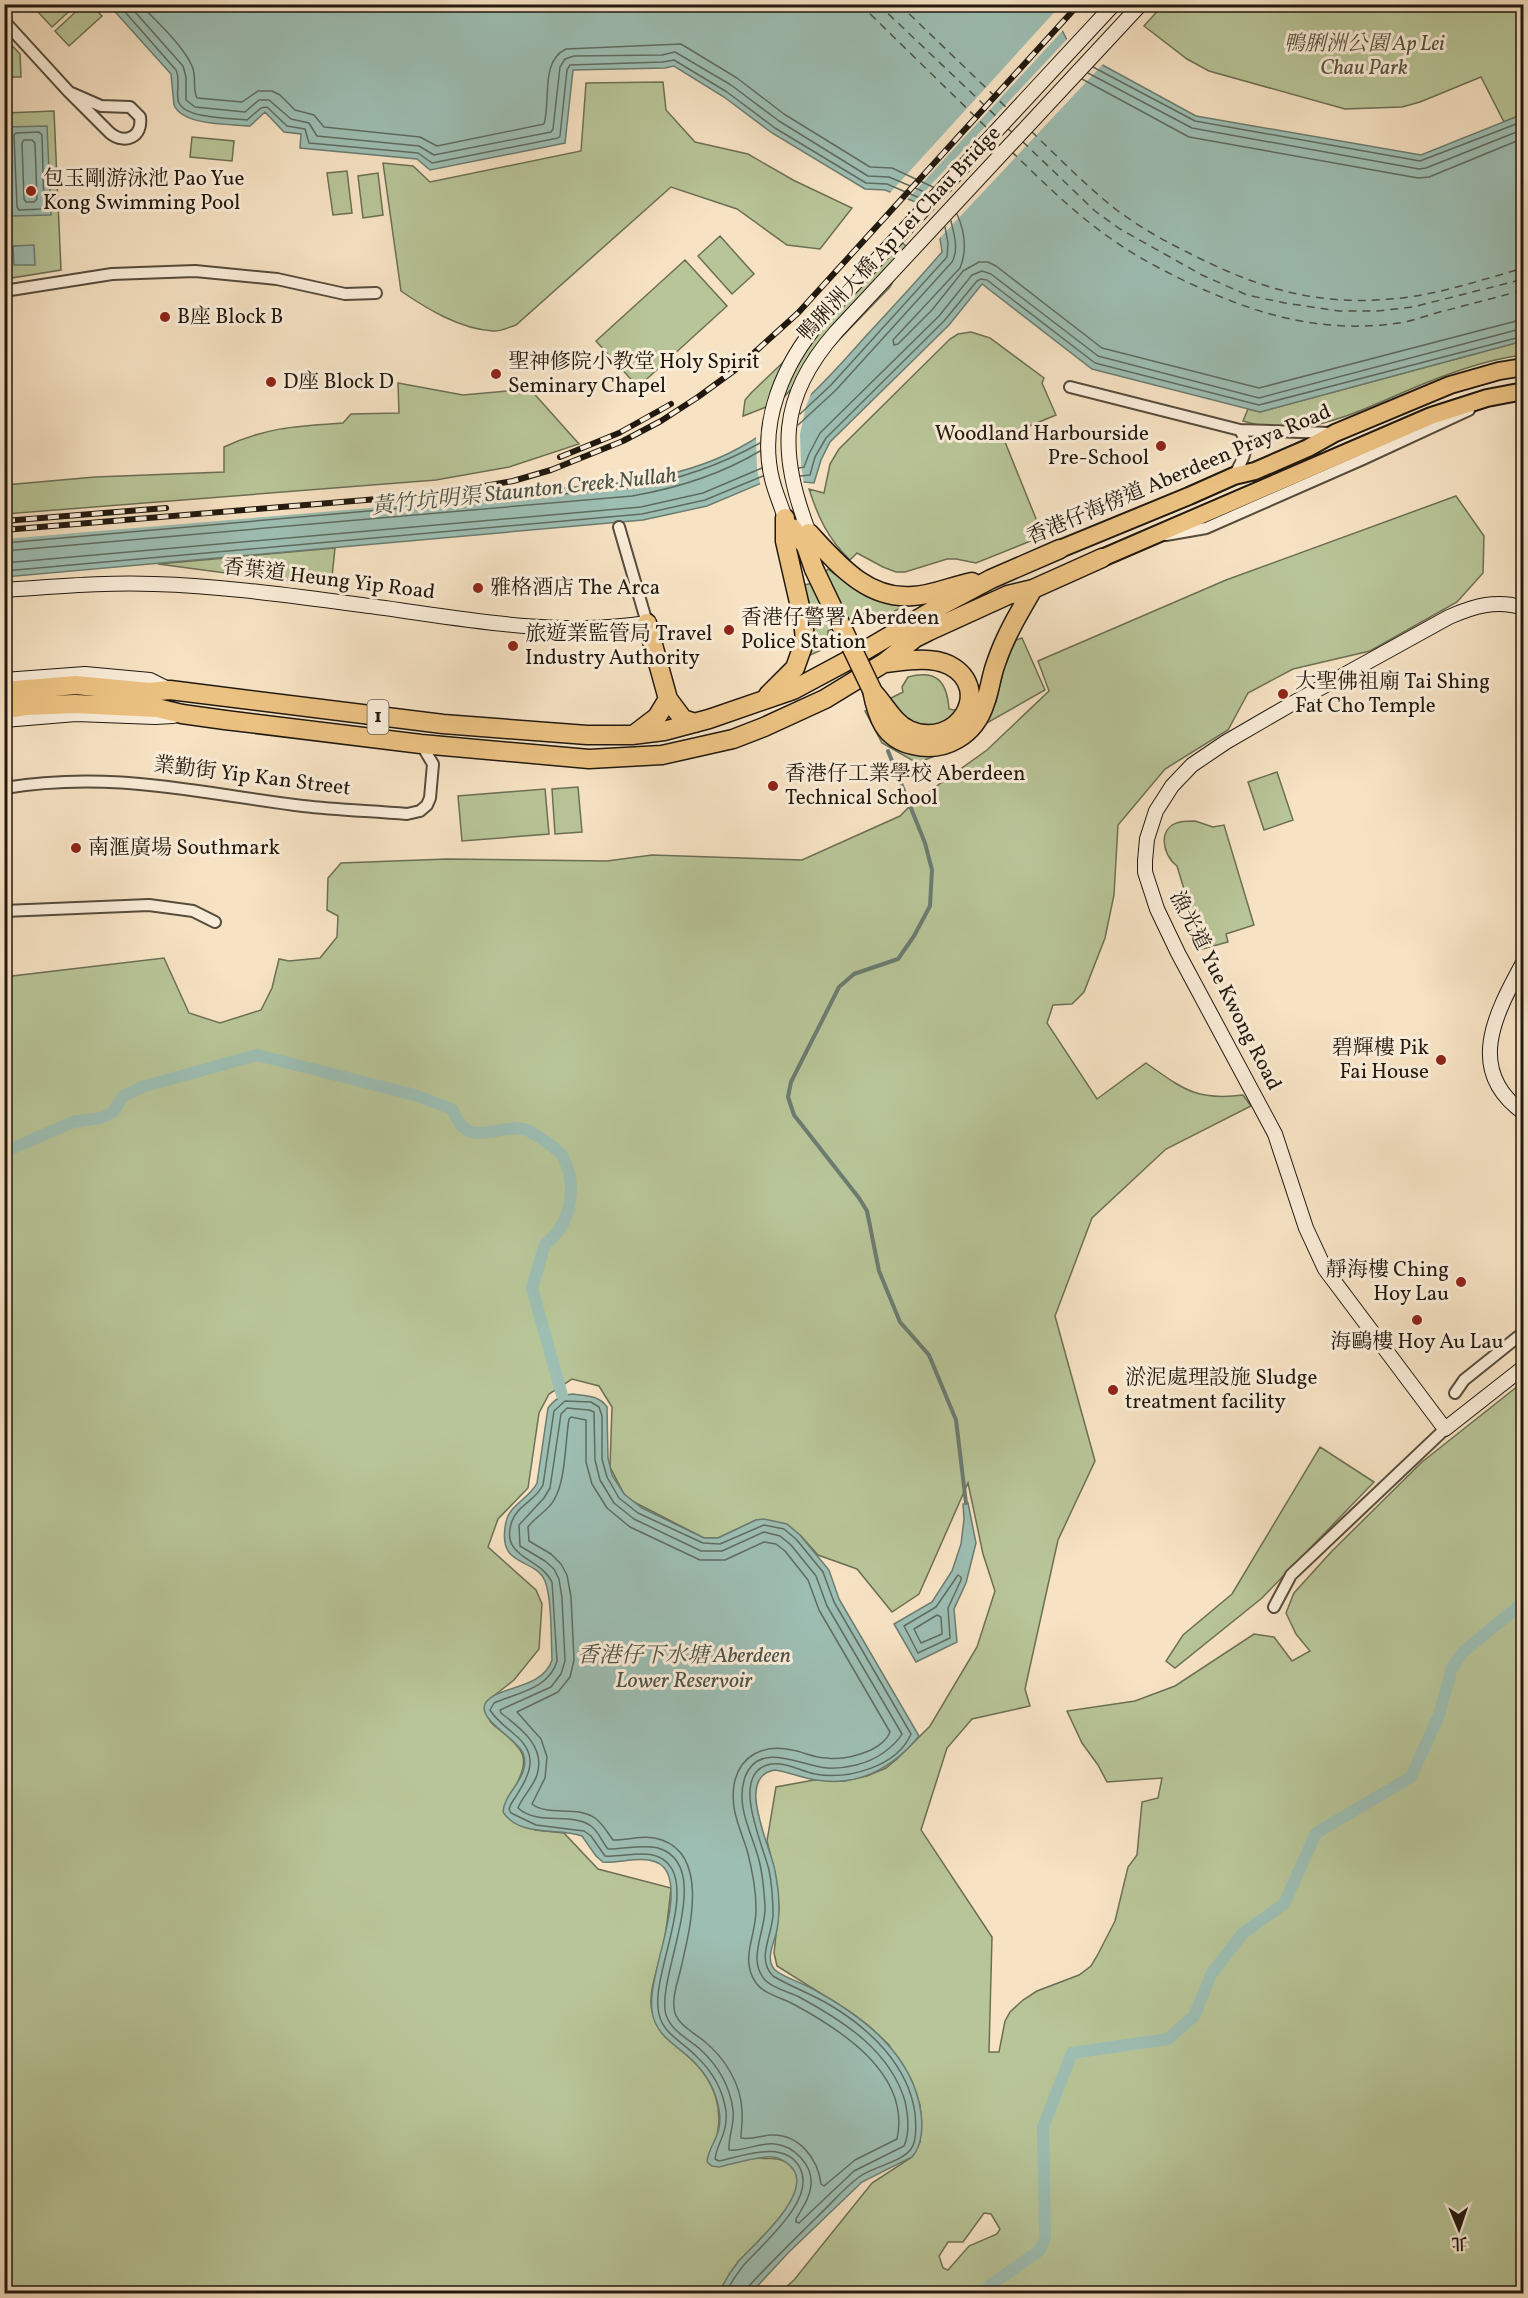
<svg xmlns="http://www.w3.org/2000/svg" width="1528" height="2298" viewBox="0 0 1528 2298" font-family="Vollkorn,'Noto Serif TC',serif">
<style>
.green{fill:#b8c598;stroke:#6c6f54;stroke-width:1.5;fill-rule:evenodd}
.water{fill:#9dbeb3;stroke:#6b7c71;stroke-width:1.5}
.pier{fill:#f7e3c4}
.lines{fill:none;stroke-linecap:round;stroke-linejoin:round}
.shore{stroke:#5f6c61;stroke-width:1.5}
.stream{stroke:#6b7c71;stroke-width:4}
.canal{stroke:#9dbeb3;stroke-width:12}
.ferry{stroke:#4c5348;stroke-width:1.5;stroke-dasharray:8 6;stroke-linecap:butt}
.street-casing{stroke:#564c3c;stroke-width:14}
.secondary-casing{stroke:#21190f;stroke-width:16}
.primary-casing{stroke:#21190f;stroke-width:20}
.highway-casing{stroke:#21190f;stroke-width:21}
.street{stroke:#faedd9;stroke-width:10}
.secondary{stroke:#faedd9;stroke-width:14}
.primary{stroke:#ecc282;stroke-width:16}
.highway{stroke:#ecc282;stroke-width:18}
.rail-casing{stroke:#21190f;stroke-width:6}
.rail{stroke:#faedd9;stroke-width:4;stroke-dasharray:11;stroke-linecap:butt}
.highway-bridge-casing{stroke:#21190f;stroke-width:21;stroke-linecap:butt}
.highway-bridge{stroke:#ecc282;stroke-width:18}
.poi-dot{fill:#8f2418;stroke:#faedd9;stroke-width:2}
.labels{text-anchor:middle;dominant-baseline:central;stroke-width:6;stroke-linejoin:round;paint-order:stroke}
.shield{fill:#faedd9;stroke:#62594c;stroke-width:1.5}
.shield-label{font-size:20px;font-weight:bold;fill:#21190f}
.park-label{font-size:21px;font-style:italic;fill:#56553f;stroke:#faedd9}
.poi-label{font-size:21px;fill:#21190f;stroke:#faedd9;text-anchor:start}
.street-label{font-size:21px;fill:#21190f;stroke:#faedd9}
.water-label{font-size:22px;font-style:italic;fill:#4c5348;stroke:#faedd9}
</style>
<rect width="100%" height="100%" fill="#f7e3c4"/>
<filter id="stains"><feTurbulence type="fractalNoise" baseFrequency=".00333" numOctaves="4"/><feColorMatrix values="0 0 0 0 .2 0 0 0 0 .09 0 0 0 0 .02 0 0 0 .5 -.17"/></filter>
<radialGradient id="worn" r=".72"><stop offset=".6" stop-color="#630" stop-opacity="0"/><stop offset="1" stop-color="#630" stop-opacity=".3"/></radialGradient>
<path class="green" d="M84 4 91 5 102 16 69 46 55 31Z
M45 5V4L76 5 52 27 38 12Z
M1163 5H1523V114L1504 122 1481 77 1420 102 1402 107 1345 109 1209 71 1187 59 1144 26Z
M4 37 20 54 21 77H5Z
M663 82 666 110 695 142 748 154 793 180 852 208 820 249 787 245 737 209 671 187 516 325C509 327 500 332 493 331 460 329 427 309 401 291L383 163 413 166 430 182 581 151 586 83Z
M54 111 61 270 5 279V113Z
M192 137 234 141 232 161 190 157Z
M347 171 352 213 333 215 327 173Z
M378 173 383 215 363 218 358 176Z
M720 236 754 274 732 294 698 256Z
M898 239 916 255 897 274 890 287 779 402 743 416 745 400 751 393 801 345Z
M685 260 727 306 638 387 596 341Z
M971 332 990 338 1044 378 1042 383 1056 415 1003 437 1043 536 976 563 956 559H947L905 572H896L883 567 857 553 850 560C828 539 818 517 809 489L824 493 830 464 839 449 950 339 958 334Z
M1523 341V355C1489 359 1455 371 1423 384 1381 401 1343 422 1298 428 1279 431 1261 426 1243 421L1248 409 1260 412Z
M398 383 463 395 530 389 579 444 509 467 436 480 5 514V485L95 477 224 472V447C267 427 297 426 343 423L351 414 399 413Z
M1456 496 1484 536 1483 573 1457 602 1370 651 1293 669 1248 693 1228 730 1165 769 1118 825 1114 895 1105 938 1084 992 1072 1004 1053 1005 1047 1023 1097 1099 1146 1063C1183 1089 1196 1101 1243 1095L1251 1106 1166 1149 1092 1218 1055 1316 1095 1461 1058 1540 1025 1689 1030 1706 972 1719 947 1748 921 1830 992 1937 989 2052H999L1005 2021 1010 2012 1023 2000 1037 1991 1079 1975 1091 1966 1097 1956 1115 1921 1128 1867 1137 1855 1142 1802 1158 1798 1162 1778 1107 1782 1098 1765 1082 1743 1067 1711 1135 1701 1175 1686 1254 1634 1274 1637 1292 1661 1310 1651 1296 1634 1286 1613 1294 1593 1332 1551 1422 1462 1523 1382V2293H779L794 2280 872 2183 912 2157 920 2142 921 2118 920 2105 889 2045 869 2026 849 2011 777 1966 774 1953 779 1908 775 1873 767 1841 776 1787 814 1780 844 1781 867 1776 886 1768 897 1759 930 1726 977 1647 995 1591 983 1554 968 1483 919 1594 892 1612 857 1569 818 1555 800 1535 756 1520 718 1538H704L632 1501 624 1494 610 1467 612 1407 599 1386 572 1379 549 1394 539 1413 528 1488 498 1519 488 1547 536 1590 542 1604 539 1649 514 1680 486 1702C487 1708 488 1717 490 1721 492 1725 498 1728 501 1731 522 1748 531 1757 517 1783L535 1830 564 1833 598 1869 671 1888C669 1907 667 1925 664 1943 660 1962 647 1993 652 2011 658 2036 675 2043 692 2060 715 2082 725 2111 715 2143 729 2148 744 2155 759 2158 769 2160 774 2156 786 2162 825 2184 754 2244 738 2262 730 2272 724 2282 719 2293L438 2294 426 2290 421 2294 5 2293 4 977 164 958 189 1013 220 1023 261 1010 272 988 279 959 289 961 320 958 337 937 338 916 327 910 328 878 341 863 447 859 607 861 652 855 802 860 900 816 913 803 987 750 1049 691 1038 661 1226 580ZM984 2213 991 2214 1000 2229 997 2234 969 2246 948 2270 943 2268 939 2256 948 2242H963Z
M335 548 331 587 158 564Z
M828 569C848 587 878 592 904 599V606L882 618 863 614 828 631V647L808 656C819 632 812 609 803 585L814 583Z
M1022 638 1045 690 969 733 959 747 917 763 882 743 865 711 903 692 902 687 908 677C937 669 947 682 949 709L989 717 996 702 1010 642Z
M1277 772 1293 820 1264 830 1248 782Z
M578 787 582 832 555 834 552 789Z
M545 789 549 834 462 841 458 796Z
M1195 821 1213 827 1224 825 1254 925 1226 934 1228 942 1202 949 1177 866C1162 855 1157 827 1180 822 1185 821 1190 821 1195 821Z
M1320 1447 1374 1482 1262 1598 1175 1668 1166 1661 1183 1635 1232 1594Z"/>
<path class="water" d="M109 5H1057L1062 30 1068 42 1097 62 1196 116 1421 155 1523 114V341L1260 412 1092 369 982 284 949 325 830 442 821 460 814 483 771 479 707 506 643 520 5 577V537L630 482C668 476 705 467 739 448 790 421 827 380 865 337 891 309 917 281 942 252L938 225 918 203 885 190 865 189 772 133 724 97 674 66 665 68 573 70 565 143 430 170 417 159 300 148 301 134 284 132 265 112 250 126C230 124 183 126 174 105L171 74Z
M47 126 51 215 11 216 7 127Z
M34 245 35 265H14L13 246Z
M573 1394C586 1396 599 1395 607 1407L608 1458 612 1475 624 1494 642 1508 704 1538H718L756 1520 764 1519 787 1524 800 1535 829 1570 839 1599 919 1736C893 1768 858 1787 816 1780 802 1778 789 1772 775 1770 734 1776 771 1847 775 1871 779 1891 781 1914 776 1934 773 1945 766 1959 774 1969 780 1976 802 1983 811 1988 861 2015 913 2053 921 2113 923 2127 922 2146 912 2157L862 2182 788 2253 751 2293H719C724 2282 730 2272 738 2262 755 2243 812 2195 793 2169 789 2163 780 2158 774 2157 760 2155 733 2164 719 2167L712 2166 707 2162C708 2145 724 2135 719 2110 716 2090 706 2073 691 2059 675 2044 655 2035 652 2011 647 1976 683 1905 667 1872 656 1850 622 1864 603 1862L596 1856 582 1836C557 1827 520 1838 503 1812 504 1791 532 1777 523 1753 516 1738 478 1720 485 1704 495 1685 542 1691 552 1660 551 1640 552 1599 545 1581 534 1556 496 1569 506 1522 509 1505 530 1498 537 1483L548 1408C555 1399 561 1395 573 1394Z
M968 1503 976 1543 966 1583 954 1609 957 1642 916 1662 894 1624 932 1602 952 1571 961 1544 964 1519 963 1504Z"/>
<path class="pier" d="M1060 6 1065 28 905 202 888 195Z
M1069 37 1070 40 1104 63 938 240 935 226 929 217 917 206 912 205Z
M813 389 806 406 800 434 801 464 804 485 771 482 761 487 757 470 756 435 794 408Z
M509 490 441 502 5 539 4 534Z"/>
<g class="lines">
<path class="shore" d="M118 4 176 70C181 81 175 94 179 103 187 119 231 118 247 120L261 108 267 107 287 126 305 129 309 143 418 153 432 163 558 138 560 136 567 70 570 65 663 62 674 60 727 92 775 128 866 183 887 184 922 199
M128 4 183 66 186 77V100L195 107 245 112 259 100H269L291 119 309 123 317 136 419 146 434 155 551 132 553 129 560 67 565 59 574 56 662 55 675 52 731 85 779 121 868 176 889 177 927 193
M140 4C156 21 183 45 192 66 197 76 192 89 197 98L242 102 258 91H272L280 95 295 110 314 115 324 127 420 137 437 146 544 124C551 101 540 61 566 49L681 44 737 78 784 114 870 167 892 168 933 187
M1093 67 1195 121 1420 161 1524 121
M1088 73 1192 128 1419 169 1426 168 1524 129
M1082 79 1189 137 1418 178 1429 177 1524 138
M39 132 42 135 44 207 42 209 19 210 17 207 14 135 16 133Z
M24 140H32L35 143 37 199 34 202H26L24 199 22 143Z
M957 214C965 232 967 251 960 268L893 340 894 345 898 344 932 310 963 271 979 262H988L996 266 1102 348 1259 388 1524 319
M800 414 831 385 947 257 948 243 945 227
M798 425 836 390 952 262C959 249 954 234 951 221
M799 468 804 467 809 454 820 433 939 316 972 275 982 271 991 274 1098 356 1259 398 1524 328
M800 476 810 475 815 457 826 438 944 321 977 281 981 279 987 280 1095 363 1259 405 1524 336
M4 543 631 488C677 480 719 466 760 443
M4 551 632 496C678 488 720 475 760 451
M4 563 641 507 703 493 762 468
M4 571 642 514 705 500 763 476
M567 1408 589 1410 594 1412 595 1460 600 1480 614 1503 634 1519 701 1551H722L764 1532 780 1536 791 1545 816 1576 827 1606 902 1734C898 1741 890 1748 883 1753 868 1764 845 1769 827 1768 801 1766 759 1740 745 1777 735 1806 752 1833 759 1860 763 1875 764 1890 765 1905 767 1929 746 1959 765 1980 773 1989 791 1992 801 1998 845 2022 890 2051 905 2101 908 2115 910 2133 904 2146L854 2171 799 2223 796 2222V2219C802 2208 810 2198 811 2185 813 2165 794 2146 775 2144 759 2142 743 2152 729 2150 728 2137 735 2124 733 2110 730 2086 718 2066 701 2050 689 2039 672 2032 666 2015 655 1977 718 1866 658 1848 642 1844 625 1849 608 1849 602 1842 599 1832 591 1826 572 1812 538 1826 518 1808 522 1797 533 1787 537 1775 546 1746 520 1728 501 1713L500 1710 551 1687 561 1674 565 1661 562 1598 559 1579 554 1569 545 1561 520 1546 519 1525 544 1498 550 1488 561 1414Z
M571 1417 586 1420V1462L592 1484 607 1508 630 1527 700 1560H725L764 1542 776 1544 785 1551 808 1580 819 1610 890 1732C887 1740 879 1746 871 1750 857 1756 842 1760 827 1758 814 1758 804 1752 792 1750 764 1744 739 1755 734 1785 730 1809 740 1828 747 1850 752 1869 756 1889 756 1908 757 1935 739 1958 756 1983 765 1995 783 1998 795 2005 843 2031 911 2075 897 2139L855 2160 824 2186 821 2184C818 2159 799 2133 770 2135 761 2136 750 2140 741 2138 741 2130 743 2120 742 2111 741 2084 725 2058 704 2041 694 2033 679 2025 675 2013 671 1999 678 1981 681 1968 689 1932 710 1857 662 1840 646 1834 630 1840 613 1840 607 1832 603 1824 595 1818 577 1805 549 1817 532 1804L545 1778 547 1757 541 1739 517 1712 558 1692 570 1677 574 1660 571 1597 567 1575 561 1564 551 1554 529 1541 528 1527C535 1517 548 1511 554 1500 566 1480 565 1442 569 1419Z
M958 1575 961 1577V1580L948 1608 950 1638 918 1653 904 1626 936 1607Z
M937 1615 941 1617 942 1634 921 1643 914 1629Z
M725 2294C730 2284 736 2275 743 2266 761 2245 817 2200 800 2168 785 2139 743 2156 719 2161L715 2159C717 2142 728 2134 726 2111 723 2090 712 2071 696 2056 681 2040 660 2033 658 2008 654 1973 690 1902 672 1869 658 1844 627 1858 605 1856L591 1836 584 1831 536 1825 511 1813 509 1809 511 1804C527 1779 543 1757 514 1734 505 1726 496 1720 490 1710L494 1703C517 1693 550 1688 557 1661L552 1582C540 1557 499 1558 512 1521 517 1506 536 1500 543 1485L554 1411 565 1401 591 1402 599 1407 602 1416V1459L607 1477 619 1498 638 1513 703 1543 720 1544 764 1525 784 1529 796 1539 823 1572 834 1602 911 1734C897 1767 847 1780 815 1774 800 1771 783 1760 767 1765 730 1777 764 1847 769 1870 772 1885 773 1901 773 1915 772 1936 756 1959 773 1976 791 1987 812 1994 830 2005 870 2029 908 2065 915 2113 916 2123 917 2141 911 2149 902 2162 872 2167 859 2177 844 2188 832 2203 819 2215 795 2239 771 2262 748 2287L747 2294"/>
<path class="stream" d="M888 751 925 843 932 870 930 906 914 936 898 959 854 974 839 987 791 1082 788 1097 794 1115 859 1198 867 1211 879 1271 900 1322 929 1355 956 1420 966 1503"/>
<path class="canal" d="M4 1152 73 1122 101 1118 113 1112 123 1096 145 1086 257 1055 415 1095 452 1109C457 1119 460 1129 472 1132 487 1136 513 1124 526 1130 533 1132 561 1151 563 1157 578 1185 571 1226 545 1244L532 1288 562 1395
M986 2294 989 2286 1039 2251 1045 2239 1043 2127 1072 2053 1168 2039 1194 2016 1212 1973 1243 1933 1284 1904 1316 1833 1411 1777 1439 1715 1452 1668 1463 1652 1524 1602"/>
<path class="ferry" d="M860 4 988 129
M878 4 999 119
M899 4 1008 109
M1006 127 1014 134
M1031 131C1059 158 1087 187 1118 211 1140 227 1164 241 1189 253 1255 287 1315 306 1390 299 1435 296 1480 280 1524 268
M1022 141 1095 211 1120 229 1202 275 1247 295 1285 303 1339 311H1378L1413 307 1524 279
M1011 151C1043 182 1074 213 1110 238 1135 256 1162 270 1189 283 1260 316 1326 335 1405 322 1418 319 1431 314 1444 311 1471 304 1497 297 1524 290"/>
<defs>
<path id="street" d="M4 21 69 92 110 133C125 145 143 137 140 117L130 107 101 106 69 92
M4 291 112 274 195 271 277 279 345 294 376 293
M1070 387 1240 430 1331 433
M1234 476C1243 459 1251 448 1240 430
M619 527 647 623
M1166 535 1206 528 1363 459 1469 410
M4 788C112 770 197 793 303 806 337 810 373 811 407 814L420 811 427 805 430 798 433 764 421 744
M4 911 149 905 193 911 215 922
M1455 1393 1464 1380 1524 1332
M1274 1607 1291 1575 1445 1429"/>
<path id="secondary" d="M785 518C781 505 775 492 772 479 758 422 784 363 820 321L1114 4
M809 533C779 453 777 399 836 332L1141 4
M4 590C54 587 104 582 154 584 224 586 293 596 362 605 456 617 552 638 647 623
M1524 608C1497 599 1474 606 1449 617L1295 702 1226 742 1192 765 1172 786 1156 811 1147 839 1145 861V872L1157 909 1178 953 1275 1134 1306 1228 1325 1269 1445 1429 1524 1367
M4 680 85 674 150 680 170 690
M4 720 76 714 155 717 173 716
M1524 961C1497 1011 1463 1070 1524 1113"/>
<path id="primary" d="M1060 549 1189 496 1234 476 1255 471 1308 448 1335 433 1450 385 1499 371 1524 367
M1102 558 1431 416 1487 398 1524 391"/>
<path id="highway" d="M792 528 806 546 814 569
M809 533C837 563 867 600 913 596 933 595 952 586 972 582
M647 623 668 699 683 719 695 723
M872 690C877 716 884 739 913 745 945 753 975 735 985 703 990 690 991 676 996 663 1005 636 1019 613 1033 589
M4 691 76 685 149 692 170 690 443 724 587 735H632L664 731 709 719 793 690 847 661 942 605 991 579 1060 549
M874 693C885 705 894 723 909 730 957 751 995 689 949 665 930 656 904 661 884 663
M768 695 795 668 805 640 803 620 785 541V518
M4 710 26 706 75 704 157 708 182 714 225 720 421 744 589 759 662 755 733 739 764 727 825 699 884 663 915 638 929 631 986 605 1008 595 1033 589 1102 558
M636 733 657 717 668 699"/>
</defs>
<use href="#street" class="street-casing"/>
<use href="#secondary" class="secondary-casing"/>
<use href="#primary" class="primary-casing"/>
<use href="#highway" class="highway-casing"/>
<use href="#street" class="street"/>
<use href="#secondary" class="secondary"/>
<use href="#primary" class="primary"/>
<use href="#highway" class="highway"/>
<defs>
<path id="rail" d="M560 457 619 433 671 404
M4 521 166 508
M4 530 438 494 513 481 551 470 623 441 661 421 698 397 735 370 798 313 1079 4"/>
</defs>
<use href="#rail" class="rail-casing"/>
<use href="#rail" class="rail"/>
<defs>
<path id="highway-bridge" d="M814 569 872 690"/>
</defs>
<use href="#highway-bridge" class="highway-bridge-casing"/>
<use href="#highway-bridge" class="highway-bridge"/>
</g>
<g class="poi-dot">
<circle cx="31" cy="191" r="6"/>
<circle cx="165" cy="317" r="6"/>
<circle cx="496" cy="374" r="6"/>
<circle cx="271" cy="382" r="6"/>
<circle cx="1161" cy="446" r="6"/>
<circle cx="478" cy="588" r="6"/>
<circle cx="729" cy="630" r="6"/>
<circle cx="513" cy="646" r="6"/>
<circle cx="1283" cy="694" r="6"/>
<circle cx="773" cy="786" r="6"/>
<circle cx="76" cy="848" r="6"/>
<circle cx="1441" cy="1060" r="6"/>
<circle cx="1461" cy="1282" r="6"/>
<circle cx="1417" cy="1320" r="6"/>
<circle cx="1113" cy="1390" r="6"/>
</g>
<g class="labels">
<rect class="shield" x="367.5" y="700" width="21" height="34" rx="4.5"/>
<g class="shield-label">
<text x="378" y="717">1</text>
</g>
<g class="park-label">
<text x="1364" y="44">鴨脷洲公園 Ap Lei<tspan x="1364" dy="24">Chau Park</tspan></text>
</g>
<g class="poi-label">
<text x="43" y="179">包玉剛游泳池 Pao Yue<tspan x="43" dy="24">Kong Swimming Pool</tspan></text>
<text x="177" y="317">B座 Block B</text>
<text x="508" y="362">聖神修院小教堂 Holy Spirit<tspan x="508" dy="24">Seminary Chapel</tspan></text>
<text x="283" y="382">D座 Block D</text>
<text x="1149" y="434" text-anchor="end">Woodland Harbourside<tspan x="1149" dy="24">Pre-School</tspan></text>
<text x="490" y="588">雅格酒店 The Arca</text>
<text x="741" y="618">香港仔警署 Aberdeen<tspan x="741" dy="24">Police Station</tspan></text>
<text x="525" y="634">旅遊業監管局 Travel<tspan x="525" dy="24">Industry Authority</tspan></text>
<text x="1295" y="682">大聖佛祖廟 Tai Shing<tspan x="1295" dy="24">Fat Cho Temple</tspan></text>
<text x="785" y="774">香港仔工業學校 Aberdeen<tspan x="785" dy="24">Technical School</tspan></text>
<text x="88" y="848">南滙廣場 Southmark</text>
<text x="1429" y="1048" text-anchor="end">碧輝樓 Pik<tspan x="1429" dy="24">Fai House</tspan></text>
<text x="1449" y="1270" text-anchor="end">靜海樓 Ching<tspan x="1449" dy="24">Hoy Lau</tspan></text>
<text x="1417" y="1342" text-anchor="middle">海鷗樓 Hoy Au Lau</text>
<text x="1125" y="1378">淤泥處理設施 Sludge<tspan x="1125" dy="24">treatment facility</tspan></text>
</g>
<g class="street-label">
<text transform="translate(900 234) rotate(-47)">鴨脷洲大橋 Ap Lei Chau Bridge</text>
<text transform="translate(1179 475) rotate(-23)">香港仔海傍道 Aberdeen Praya Road</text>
<text transform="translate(329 580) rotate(7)">香葉道 Heung Yip Road</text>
<text transform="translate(252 777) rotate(7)">業勤街 Yip Kan Street</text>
<text transform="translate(1225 991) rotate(63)">漁光道 Yue Kwong Road</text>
</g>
<g class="water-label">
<text transform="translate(524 492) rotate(-6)">黃竹坑明渠 Staunton Creek Nullah</text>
<text x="684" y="1656">香港仔下水塘 Aberdeen<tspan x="684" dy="25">Lower Reservoir</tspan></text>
</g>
</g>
<rect width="1528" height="2298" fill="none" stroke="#f7e3c4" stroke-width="24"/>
<rect x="6" y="6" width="1516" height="2286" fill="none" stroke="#21190f" stroke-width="3"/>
<rect x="12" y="12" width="1504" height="2274" fill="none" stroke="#21190f" stroke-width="1.5"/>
<g transform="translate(1459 2229) rotate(178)" stroke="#faedd9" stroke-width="4.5" paint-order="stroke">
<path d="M0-4.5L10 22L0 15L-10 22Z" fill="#21190f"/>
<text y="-9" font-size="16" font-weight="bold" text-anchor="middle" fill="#21190f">北</text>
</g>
<rect width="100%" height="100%" filter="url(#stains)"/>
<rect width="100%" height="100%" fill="url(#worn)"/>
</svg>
